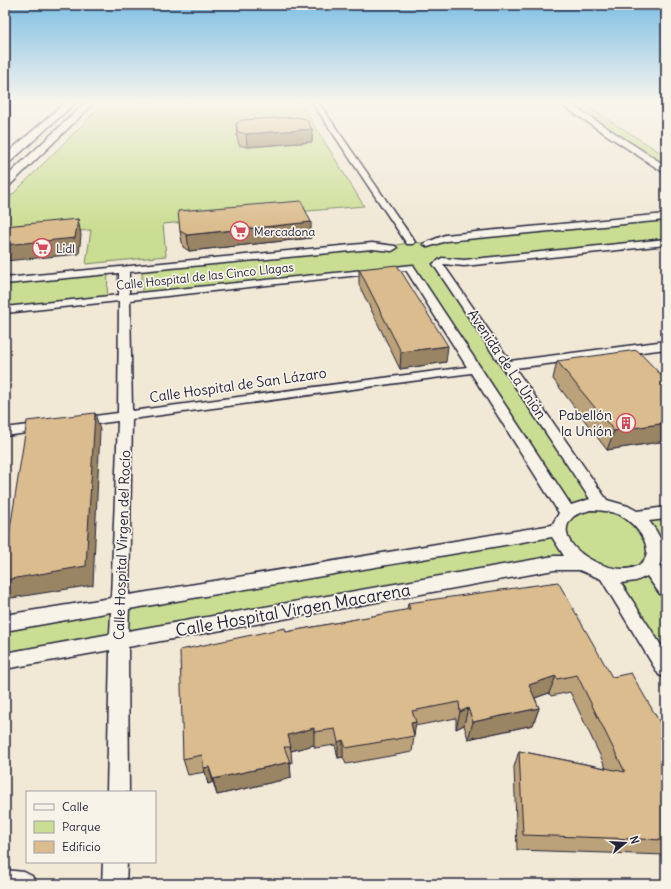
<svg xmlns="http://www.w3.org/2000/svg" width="671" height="889" viewBox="0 0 671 889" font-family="Delius,sans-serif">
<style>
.green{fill:#cade93;stroke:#768067}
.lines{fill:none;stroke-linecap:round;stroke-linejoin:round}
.minor-casing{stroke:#22223b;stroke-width:3}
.secondary-casing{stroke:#22223b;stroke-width:3}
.minor{fill:#f7f3e8;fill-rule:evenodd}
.secondary{fill:#f7f3e8;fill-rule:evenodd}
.wall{fill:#bca27a;stroke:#22223b}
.shaded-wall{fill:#998463;stroke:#22223b}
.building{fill:#dbbc8e;stroke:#22223b}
.labels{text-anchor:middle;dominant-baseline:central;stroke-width:3.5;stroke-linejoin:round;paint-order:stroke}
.far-poi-label{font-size:12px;fill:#22223b;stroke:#f7f3e8;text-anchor:start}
.far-street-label{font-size:12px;fill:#22223b;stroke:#f7f3e8}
.street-label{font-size:14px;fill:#22223b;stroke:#f7f3e8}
.poi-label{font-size:14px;fill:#22223b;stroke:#f7f3e8;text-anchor:end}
.near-street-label{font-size:17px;fill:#22223b;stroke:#f7f3e8}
</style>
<rect width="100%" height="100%" fill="#f1e8d6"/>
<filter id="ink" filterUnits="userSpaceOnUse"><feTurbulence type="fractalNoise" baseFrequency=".025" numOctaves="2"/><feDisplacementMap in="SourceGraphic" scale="8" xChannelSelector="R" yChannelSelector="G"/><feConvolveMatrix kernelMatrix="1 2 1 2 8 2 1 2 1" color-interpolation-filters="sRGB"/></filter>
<g filter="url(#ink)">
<path class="green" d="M105 102H300L364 206 163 224 166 256 86 264 91 230 5 238V202Z
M561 102H580L666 156V171Z
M666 217V242L464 263 442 261 438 264 602 504 626 511 666 513V545L657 547 653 564 666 589V669L607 575 580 563 5 661V623L558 530 567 512 408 267 142 296V268L372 246 392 248 397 245 413 242 428 244 445 238Z
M108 271 107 300 5 310V281Z"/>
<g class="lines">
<defs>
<path id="minor" d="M312 102H318L415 242 413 244H407Z
M666 214V220L446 241 428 247 423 244 445 235Z
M666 239V245L464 266 443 264 510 361 666 341V349L515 368 607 500 628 506 637 511 666 507V519L649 521C660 535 668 549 659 566L666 576V596L660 594 647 576 636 581 621 583 666 653V678L659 675 601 579 579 570H554L128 647 129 792H107L110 650 5 669V653L110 634 111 612 5 631V615L111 598 118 421 79 426 74 425 72 422 74 419 79 418 118 413 119 301 5 313V307L119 295V273L5 284V278L372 243 395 246 397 248 392 251 372 249 129 272V294L413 265 571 505 590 499 433 264 442 258 464 260ZM406 270 467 367 132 411 130 300ZM471 373 559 513 552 525 129 595 132 419ZM590 510C600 510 611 511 620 515 637 524 662 555 635 567 608 578 547 542 573 517 577 513 585 512 590 510ZM552 537 564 556H554L128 631 129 609Z
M44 423 49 424 51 427 49 430 5 436V428Z
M103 862H127L126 884H102Z
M5 870 24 872 32 876 36 884H5Z"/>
<path id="secondary" d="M66 102H76L9 163 5 164V155Z
M86 102H95L9 186 5 187V178Z
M557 102H567L666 166V174Z"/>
</defs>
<use href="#minor" class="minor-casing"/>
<use href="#secondary" class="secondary-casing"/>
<use href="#minor" class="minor"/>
<use href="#secondary" class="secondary"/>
</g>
<path class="wall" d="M236 124 312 129V142L247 147 239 145 237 137Z
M180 231 311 238 189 251 183 247Z
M359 269 446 362 400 369 359 285Z
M557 361 666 380V441L607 450 553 379Z
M408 603 612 677 666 733V855L517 850 514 767 519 751 606 768 570 692 551 696 549 693 535 698 539 708 533 725 468 739 464 725 456 729V718L415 726 414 734V736L412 752 346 764 343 757 338 758 335 745 315 748 314 745 291 751 292 763H290L291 778 217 795 213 782 208 784 205 772 188 775 183 759 286 632 407 610Z"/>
<path class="shaded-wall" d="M312 129V142L247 147 246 134Z
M78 219 81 235 79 254 5 261V245Z
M311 222V238L189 251 187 235Z
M448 346 446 362 400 369 401 352Z
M95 413 100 430 93 585 5 599V580Z
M666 423V441L607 450 614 431Z
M556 676 549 693 523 702 529 685Z
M468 708 464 725 456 729 460 712Z
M539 708 533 725 468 739 473 722Z
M416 722 414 736 411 723Z
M314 728V745L291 751 288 735Z
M343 740V757L338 758V742Z
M290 762 291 778 217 795 213 779Z
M209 767 213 782 208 784 204 768Z"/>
<path class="building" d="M297 117 306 119 312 129 246 134 238 132 236 124 241 120Z
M301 201 311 222 187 235 180 231 178 211Z
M78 219 75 238 5 245V226Z
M397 265 448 346 401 352 359 269Z
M637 350 666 380V423L614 431 557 361Z
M95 413 86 566 5 580V542H8L27 421Z
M558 582 612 677 631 673 666 733V840L523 835 519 751 625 772 577 675 557 679 556 676 529 685 539 708 473 722 468 708 460 712 459 702 412 711 416 722 411 723 414 736 346 748 343 740 338 742 335 729 314 732V728L288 735 291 747H284L290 762 213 779 209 767 204 768 202 755 183 759 180 650 285 628 286 632 410 609 408 603Z"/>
</g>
<linearGradient id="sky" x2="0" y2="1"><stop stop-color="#7fbfe4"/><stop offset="0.45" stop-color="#f9f5ed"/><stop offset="1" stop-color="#f9f5ed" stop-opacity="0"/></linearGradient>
<rect width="671" height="227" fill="url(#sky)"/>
<defs>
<symbol id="supermarket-ring" viewBox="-11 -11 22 22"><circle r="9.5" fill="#f7f3e8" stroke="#d1495b" stroke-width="1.5"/><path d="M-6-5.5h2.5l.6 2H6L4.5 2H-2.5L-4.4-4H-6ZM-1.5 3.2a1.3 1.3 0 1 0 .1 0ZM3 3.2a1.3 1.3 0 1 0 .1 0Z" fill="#d1495b"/></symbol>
<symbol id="building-ring" viewBox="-11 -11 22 22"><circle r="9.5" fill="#f7f3e8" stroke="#d1495b" stroke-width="1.5"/><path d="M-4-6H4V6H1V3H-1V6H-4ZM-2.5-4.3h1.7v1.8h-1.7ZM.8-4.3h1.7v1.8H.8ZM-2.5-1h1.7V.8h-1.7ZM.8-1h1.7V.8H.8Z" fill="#d1495b"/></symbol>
</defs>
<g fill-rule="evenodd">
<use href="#supermarket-ring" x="229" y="220" width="22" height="22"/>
<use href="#supermarket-ring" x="31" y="237" width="22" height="22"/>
<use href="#building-ring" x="615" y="412" width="22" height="22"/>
</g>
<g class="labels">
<g class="far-poi-label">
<text x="254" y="231">Mercadona</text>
<text x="56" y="248">Lidl</text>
</g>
<g class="far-street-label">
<text transform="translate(205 276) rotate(-6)">Calle Hospital de las Cinco Llagas</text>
</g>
<g class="street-label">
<text transform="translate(507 364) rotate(56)">Avenida de La Unión</text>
<text transform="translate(238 385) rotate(-8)">Calle Hospital de San Lázaro</text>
<text transform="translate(122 545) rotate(-88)">Calle Hospital Virgen del Rocío</text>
</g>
<g class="poi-label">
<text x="612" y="415">Pabellón<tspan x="612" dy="16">la Unión</tspan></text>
</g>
<g class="near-street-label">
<text transform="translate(293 610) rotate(-10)">Calle Hospital Virgen Macarena</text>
</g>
</g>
<rect width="671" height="889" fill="none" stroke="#f7f3e8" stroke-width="20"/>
<rect x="10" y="10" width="651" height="869" fill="none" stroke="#22223b" stroke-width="1.5" filter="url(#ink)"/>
<rect x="26" y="791" width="130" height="72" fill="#f7f3e8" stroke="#a29fa3"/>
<rect x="34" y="804" width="20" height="6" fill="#f7f3e8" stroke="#a29fa3"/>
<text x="62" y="811" font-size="12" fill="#22223b">Calle</text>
<rect x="34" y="821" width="20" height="12" fill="#cade93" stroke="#a29fa3"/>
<text x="62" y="831" font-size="12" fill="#22223b">Parque</text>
<rect x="34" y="841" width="20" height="12" fill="#dbbc8e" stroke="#a29fa3"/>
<text x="62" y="851" font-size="12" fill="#22223b">Edificio</text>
<g transform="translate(625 843) rotate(72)" stroke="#f7f3e8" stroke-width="3" paint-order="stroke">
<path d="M0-3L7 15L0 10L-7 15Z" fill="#22223b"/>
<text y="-6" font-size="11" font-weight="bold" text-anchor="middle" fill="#22223b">N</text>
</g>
</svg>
